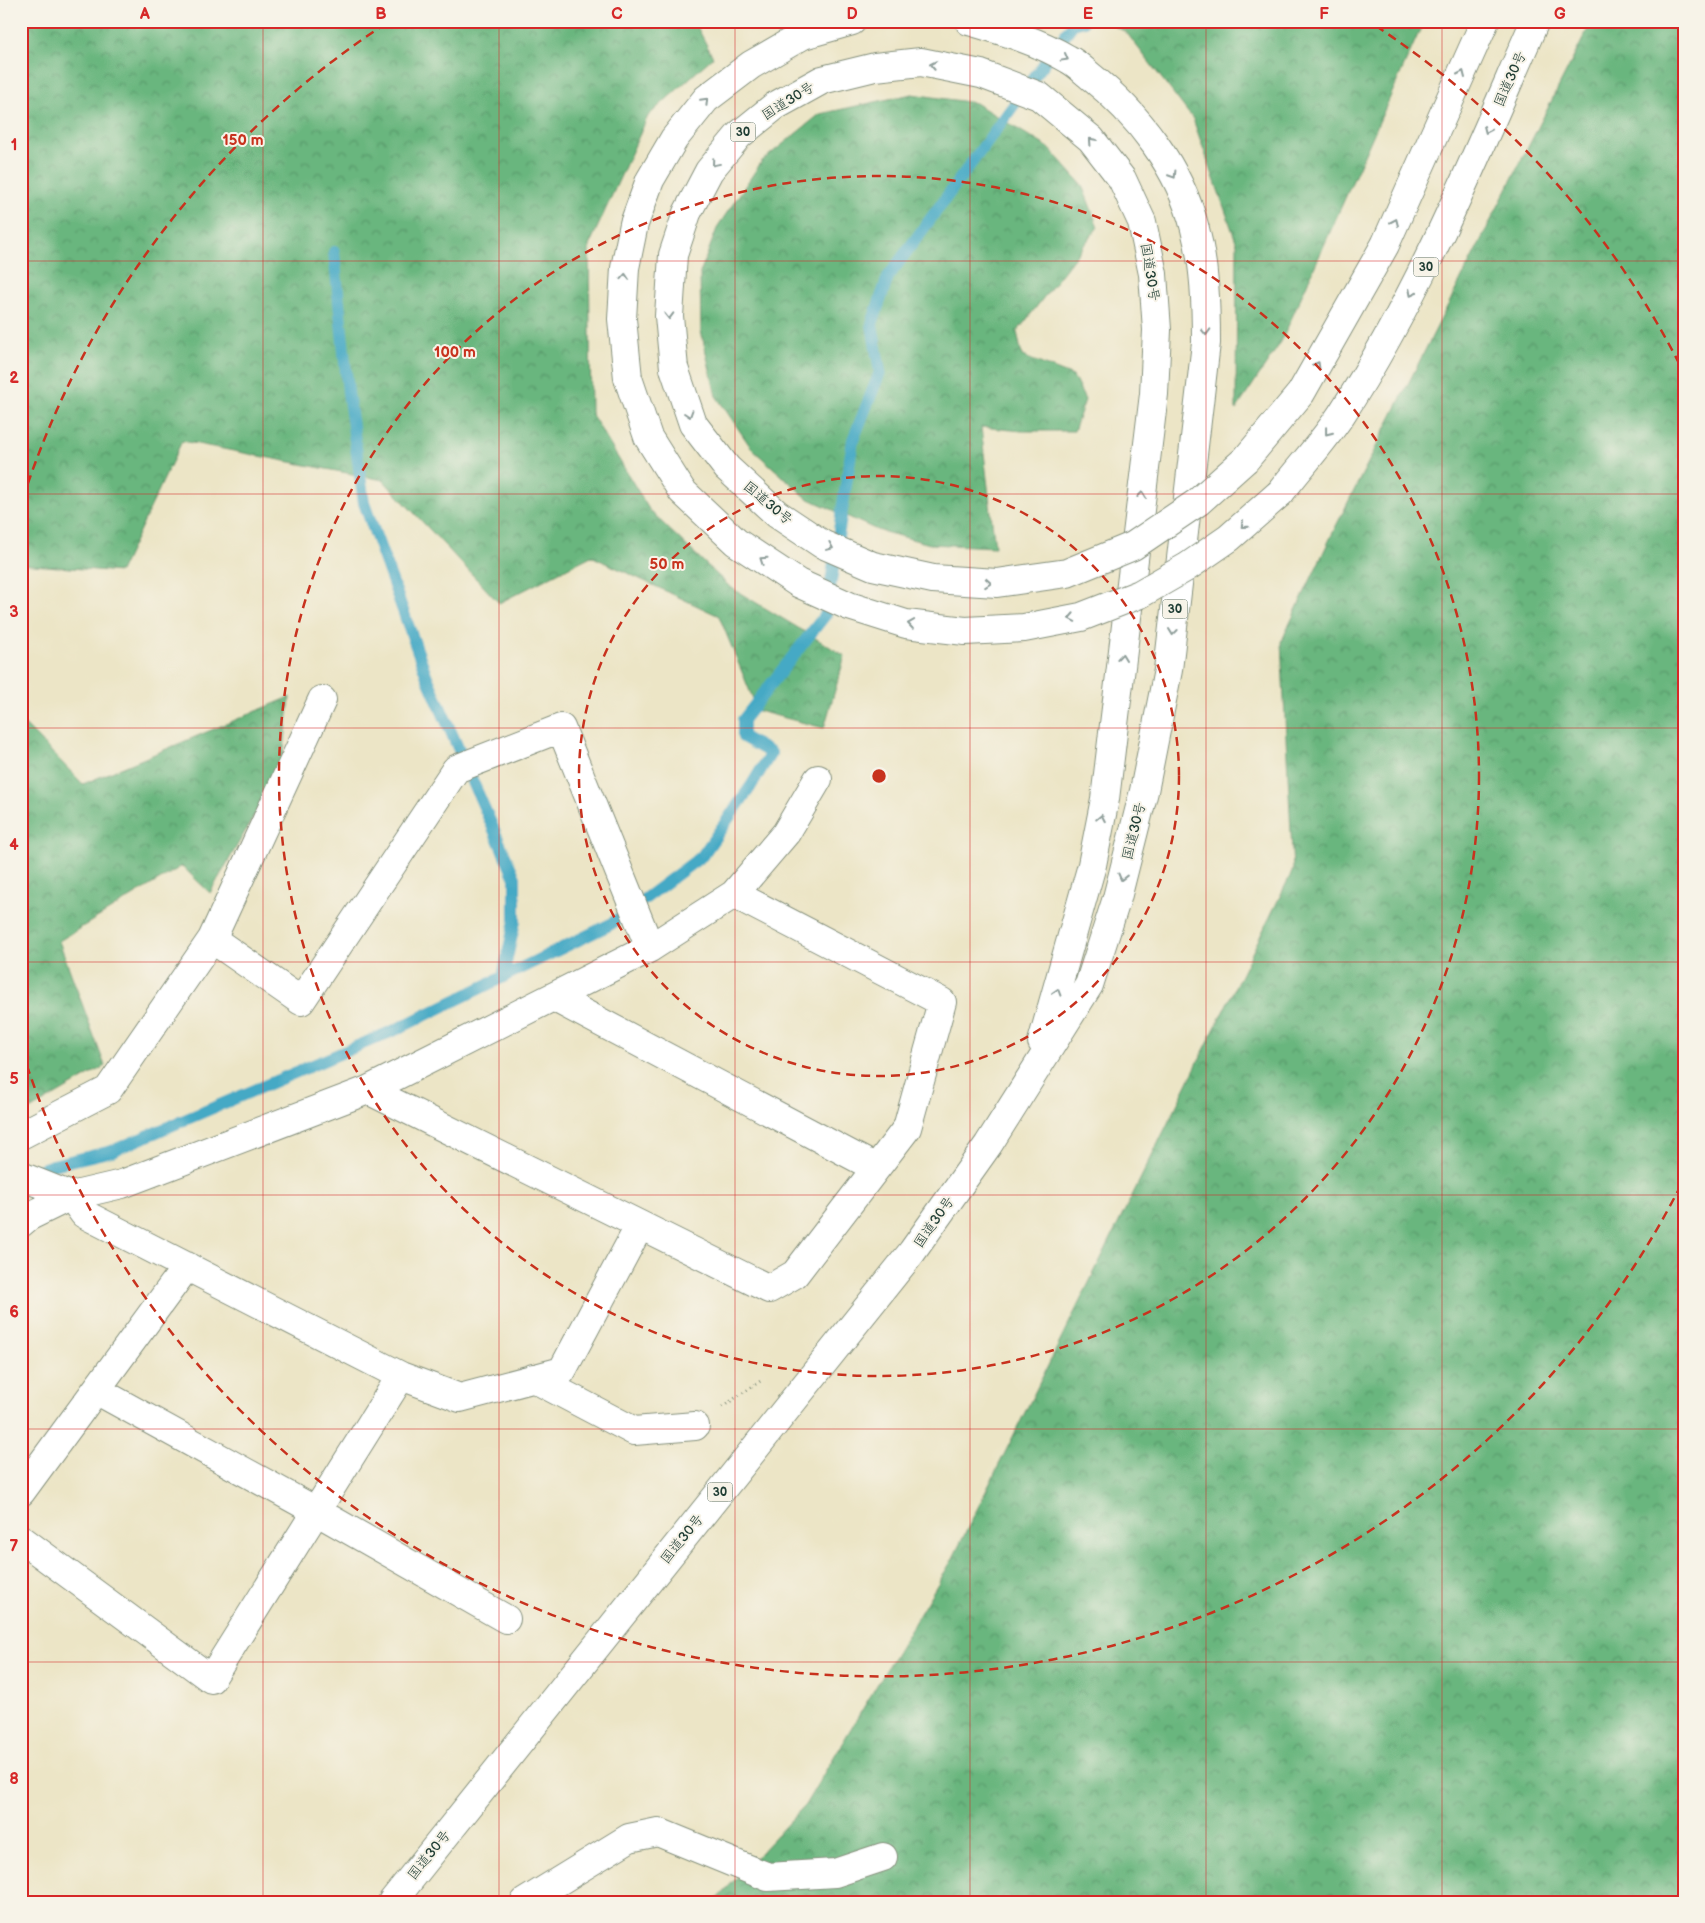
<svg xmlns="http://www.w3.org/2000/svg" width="1705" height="1923" viewBox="0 0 1705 1923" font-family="'Balsamiq Sans','Klee One',sans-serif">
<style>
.forest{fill:url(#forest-crowns);stroke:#447a59}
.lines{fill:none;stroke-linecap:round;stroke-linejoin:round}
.stream{stroke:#45a9c5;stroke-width:12}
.minor-casing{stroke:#86917d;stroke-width:30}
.trunk-casing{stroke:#86917d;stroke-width:30}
.path{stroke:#86917d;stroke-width:3;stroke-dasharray:1 4;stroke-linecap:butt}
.minor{stroke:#fff;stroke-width:28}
.trunk{stroke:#fff;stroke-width:28}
.trunk-bridge-casing{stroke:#86917d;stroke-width:30;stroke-linecap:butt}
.trunk-bridge{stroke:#fff;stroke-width:28}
.oneway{stroke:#8f9e9a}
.grid{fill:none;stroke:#d62828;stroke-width:1;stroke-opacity:0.55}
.ring{fill:none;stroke:#c8321e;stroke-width:2.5;stroke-dasharray:9 6}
.labels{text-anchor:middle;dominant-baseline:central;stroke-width:4;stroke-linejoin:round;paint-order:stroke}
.shield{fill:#f7f3e8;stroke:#60746a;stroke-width:1}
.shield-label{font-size:12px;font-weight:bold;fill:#1f3d34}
.street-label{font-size:14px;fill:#1f3d34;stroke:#f7f3e8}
.centre{fill:#c8321e;stroke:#f7f3e8;stroke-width:2.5}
.ring-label{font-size:15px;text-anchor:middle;font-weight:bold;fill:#c8321e;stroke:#f7f3e8;stroke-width:4;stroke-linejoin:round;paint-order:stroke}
.neatline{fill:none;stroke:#d62828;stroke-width:2}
.grid-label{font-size:16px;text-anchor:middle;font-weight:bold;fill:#d62828}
</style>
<defs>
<pattern id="forest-crowns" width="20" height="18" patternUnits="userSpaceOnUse" patternTransform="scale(1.25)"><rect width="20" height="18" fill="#69b67e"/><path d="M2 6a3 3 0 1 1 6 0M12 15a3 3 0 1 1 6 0" fill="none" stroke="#569568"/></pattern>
</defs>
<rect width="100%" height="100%" fill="#f7f3e8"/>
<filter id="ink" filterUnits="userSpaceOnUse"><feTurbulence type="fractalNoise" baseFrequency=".02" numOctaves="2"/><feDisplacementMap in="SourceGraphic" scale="10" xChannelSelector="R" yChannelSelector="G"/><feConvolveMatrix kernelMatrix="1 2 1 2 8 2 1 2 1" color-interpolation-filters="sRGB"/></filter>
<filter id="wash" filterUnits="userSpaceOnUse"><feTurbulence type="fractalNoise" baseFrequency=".0096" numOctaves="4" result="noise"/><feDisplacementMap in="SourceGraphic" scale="20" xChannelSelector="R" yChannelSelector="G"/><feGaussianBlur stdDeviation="1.12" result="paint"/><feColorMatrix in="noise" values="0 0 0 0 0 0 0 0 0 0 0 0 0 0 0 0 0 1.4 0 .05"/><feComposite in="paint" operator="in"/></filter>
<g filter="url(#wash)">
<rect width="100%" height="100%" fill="#ece5c6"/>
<path class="forest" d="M21 21H694L713 57 648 116 589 246 591 413 650 511 730 587 845 656 824 728 758 711 719 616 591 556 499 603 383 480 182 441 120 572 21 564Z
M1104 21H1424L1281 342 1236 410 1237 244 1193 119 1126 32Z
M1592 21H1684V1902H714L805 1805 952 1560 1293 870 1281 642 1335 528Z
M912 94 975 103 1049 148 1082 185 1098 227 1017 332 1022 356 1073 376 1085 400 1074 431H1022L981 427 995 547 930 544 877 530 807 498 752 449 716 396 701 331 700 273 718 226 762 161 820 114Z
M290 697 282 767 210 893 182 866 59 941 105 1066 21 1115V721L83 784Z"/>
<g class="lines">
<path class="stream" d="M334 252 348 392 364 503 427 677 515 878V921L503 977
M26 1175 53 1165 112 1151 395 1030 611 924 702 856 751 786 771 753 743 737V720L826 614 853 440 880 372 872 324 888 277 1073 24 1084 21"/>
</g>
</g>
<g filter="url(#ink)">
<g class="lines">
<defs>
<path id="minor" d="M212 939 301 1001 456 769 561 728 650 948
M553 997 876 1168
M368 1090 769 1289 795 1274 907 1128 942 1002 734 894
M21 1135 108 1090 212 939 322 700
M21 1176 71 1196 84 1214 401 1376 460 1398 562 1371 640 1225
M21 1223 28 1217 71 1196 122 1184 368 1090 650 948 734 894 786 833 818 779
M533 1378 634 1431 695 1426
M96 1390 316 1511 506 1619
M21 1492 187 1266
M21 1539 211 1679 401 1376
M525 1902 629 1838 658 1832 768 1877 835 1873 883 1857"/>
<path id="trunk" d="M674 368 669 316 673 255 687 213 709 171 739 135 775 106 822 80 875 67 921 62 981 74 1039 96 1091 139 1122 179 1142 222 1153 274 1157 330 1154 394 1105 799 1092 865 1042 1042
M628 378 622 319 625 268 634 224 650 180 674 139 706 99 751 65 803 35 852 21
M1246 459 1301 393 1385 245 1485 21
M1280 493C1300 467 1323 442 1341 415 1421 292 1476 155 1535 21
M392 1902 912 1252 988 1145 1089 985 1117 898 1144 791 1168 670 1206 343C1206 305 1205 266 1195 229 1180 168 1138 114 1089 75 1083 70 1076 63 1068 59 1038 41 1003 31 969 21"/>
</defs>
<use href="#minor" class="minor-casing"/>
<use href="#trunk" class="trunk-casing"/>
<path class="path" d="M722 1407 762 1380"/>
<use href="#minor" class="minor"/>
<use href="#trunk" class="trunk"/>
<defs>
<path id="trunk-bridge" d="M674 368 693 424 727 468 777 514 822 544 873 566 933 579 997 583 1067 573 1133 546 1198 502 1246 459
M628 378 648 437 682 491 736 542 798 583 849 606 906 624 965 631 1024 628 1081 617 1140 594 1187 567 1229 538 1280 493"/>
</defs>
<use href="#trunk-bridge" class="trunk-bridge-casing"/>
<use href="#trunk-bridge" class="trunk-bridge"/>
</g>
<defs><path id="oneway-chevron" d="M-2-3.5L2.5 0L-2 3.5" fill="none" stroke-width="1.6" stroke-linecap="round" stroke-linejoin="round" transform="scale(1.25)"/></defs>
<g class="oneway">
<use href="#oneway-chevron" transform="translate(1065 58) rotate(29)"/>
<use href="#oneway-chevron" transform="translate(933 65) rotate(-169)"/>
<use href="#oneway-chevron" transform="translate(1462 74) rotate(-66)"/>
<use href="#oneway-chevron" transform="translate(705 101) rotate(-46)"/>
<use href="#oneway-chevron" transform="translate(1487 130) rotate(114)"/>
<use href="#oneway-chevron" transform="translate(1092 141) rotate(-132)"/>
<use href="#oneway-chevron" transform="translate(715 163) rotate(130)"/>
<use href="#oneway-chevron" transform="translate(1173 175) rotate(58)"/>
<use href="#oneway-chevron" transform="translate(1395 222) rotate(-66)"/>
<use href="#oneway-chevron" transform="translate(625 277) rotate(-86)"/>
<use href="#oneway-chevron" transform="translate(1412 293) rotate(117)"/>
<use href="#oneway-chevron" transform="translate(669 316) rotate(89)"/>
<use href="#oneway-chevron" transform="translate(1206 332) rotate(89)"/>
<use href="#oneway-chevron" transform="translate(1317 365) rotate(-60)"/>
<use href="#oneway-chevron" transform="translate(689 414) rotate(72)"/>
<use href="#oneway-chevron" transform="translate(1328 432) rotate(128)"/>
<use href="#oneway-chevron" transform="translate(1142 495) rotate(-83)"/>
<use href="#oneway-chevron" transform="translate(1244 525) rotate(139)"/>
<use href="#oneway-chevron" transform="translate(830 547) rotate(23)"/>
<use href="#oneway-chevron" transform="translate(763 560) rotate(-146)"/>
<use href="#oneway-chevron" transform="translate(988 583) rotate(4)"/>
<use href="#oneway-chevron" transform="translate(1072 618) rotate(169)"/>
<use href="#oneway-chevron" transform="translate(911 624) rotate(-171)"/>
<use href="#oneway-chevron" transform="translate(1173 632) rotate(97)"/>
<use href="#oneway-chevron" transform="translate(1122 657) rotate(-83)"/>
<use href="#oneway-chevron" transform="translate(1101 818) rotate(-79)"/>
<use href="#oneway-chevron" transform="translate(1122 877) rotate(104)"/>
<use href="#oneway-chevron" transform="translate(1057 992) rotate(-73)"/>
</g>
</g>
<path class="grid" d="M263 21V1902M499 21V1902M735 21V1902M970 21V1902M1206 21V1902M1442 21V1902M21 261H1684M21 494H1684M21 728H1684M21 962H1684M21 1195H1684M21 1429H1684M21 1662H1684"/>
<g class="ring">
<circle cx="879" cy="776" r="300"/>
<circle cx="879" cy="776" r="600"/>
<path d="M1681 1185A900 900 0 0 1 23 1054M23 498A900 900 0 0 1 382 26M1376 26A900 900 0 0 1 1681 367"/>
</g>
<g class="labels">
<g class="shield">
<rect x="730.5" y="122.5" width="25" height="19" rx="4"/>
<rect x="1413.5" y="257.5" width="25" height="19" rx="4"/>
<rect x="1162.5" y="599.5" width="25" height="19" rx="4"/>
<rect x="707.5" y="1482.5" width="25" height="19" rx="4"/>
</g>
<g class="shield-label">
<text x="743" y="132">30</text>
<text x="1426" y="267">30</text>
<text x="1175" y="609">30</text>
<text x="720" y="1492">30</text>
</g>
<g class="street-label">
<text transform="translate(1510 79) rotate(-66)">国道30号</text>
<text transform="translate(788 101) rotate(-32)">国道30号</text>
<text transform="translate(1150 272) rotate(81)">国道30号</text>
<text transform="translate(768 503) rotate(40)">国道30号</text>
<text transform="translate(1134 831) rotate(-76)">国道30号</text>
<text transform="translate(934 1222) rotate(-55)">国道30号</text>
<text transform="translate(682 1539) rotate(-51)">国道30号</text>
<text transform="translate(429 1855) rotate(-51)">国道30号</text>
</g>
</g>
<circle cx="879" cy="776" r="8" class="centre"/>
<g class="ring-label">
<text x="243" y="145">150 m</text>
<text x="455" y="357">100 m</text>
<text x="667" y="569">50 m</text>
</g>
<rect width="1705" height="1923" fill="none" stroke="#f7f3e8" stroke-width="55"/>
<rect x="28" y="28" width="1650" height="1868" class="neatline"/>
<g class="grid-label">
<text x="145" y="19">A</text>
<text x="381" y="19">B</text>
<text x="617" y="19">C</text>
<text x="852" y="19">D</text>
<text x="1088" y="19">E</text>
<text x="1324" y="19">F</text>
<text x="1560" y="19">G</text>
<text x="14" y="150">1</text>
<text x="14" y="383">2</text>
<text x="14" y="617">3</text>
<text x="14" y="850">4</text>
<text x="14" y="1084">5</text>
<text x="14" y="1317">6</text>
<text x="14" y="1551">7</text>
<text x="14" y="1784">8</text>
</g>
</svg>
